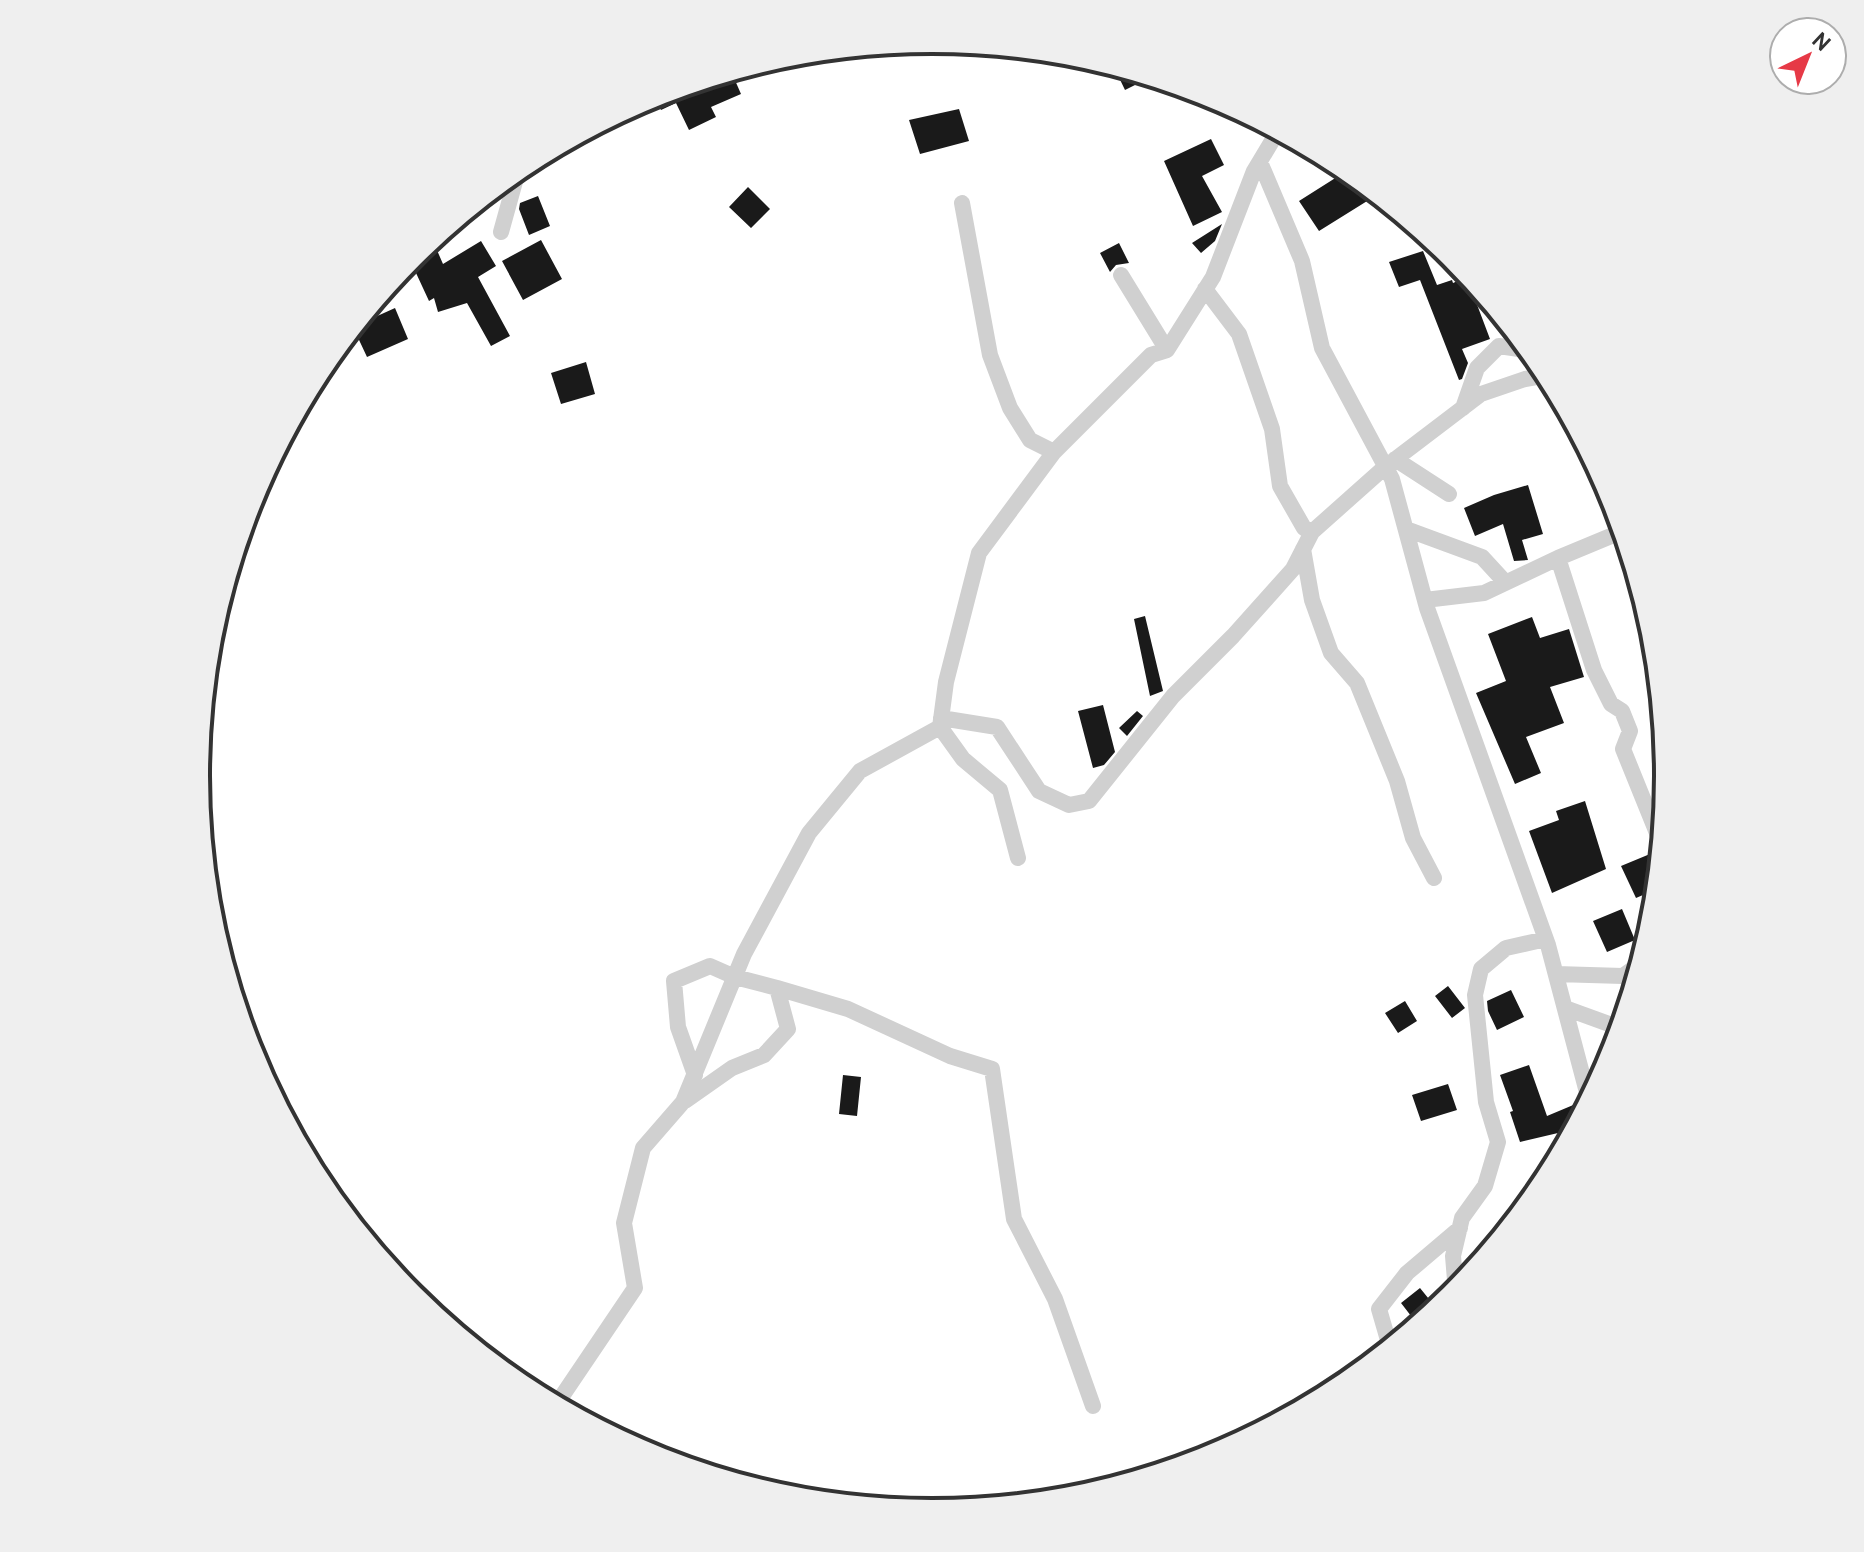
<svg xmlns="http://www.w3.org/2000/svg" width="1864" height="1552" viewBox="0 0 1864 1552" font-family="Overpass,sans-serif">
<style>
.building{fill:#1a1a1a}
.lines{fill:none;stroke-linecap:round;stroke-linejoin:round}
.minor{stroke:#d0d0d0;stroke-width:16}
.rim{fill:none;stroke:#333;stroke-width:4}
</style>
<rect width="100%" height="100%" fill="#fff"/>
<path class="building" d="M826 50 827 53 792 68 786 55Z
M1113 65 1151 77 1125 90Z
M734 78 741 94 711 107 716 117 689 130 676 103 661 110 654 95 698 82 703 91Z
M959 109 969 141 920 154 909 120Z
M1211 139 1224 165 1202 176 1222 212 1193 226 1164 161Z
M1348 170 1362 181 1372 198 1319 231 1299 201Z
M748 187 770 209 751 228 729 207Z
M538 196 550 226 529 235 519 209 520 203Z
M1222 224 1215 241 1201 253 1192 243Z
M541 240 562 279 523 300 502 261Z
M481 241 496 266 478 277 510 336 491 346 467 303 438 312 434 298 429 301 410 260 436 248 443 264Z
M1119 243 1129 263 1116 265 1110 272 1100 253Z
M1423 251 1437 285 1452 280 1453 283 1469 276 1482 291 1473 294 1490 339 1462 349 1468 363 1462 379 1459 380 1420 280 1399 287 1389 262Z
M395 308 408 339 367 357 353 327Z
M586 362 595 394 561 404 551 373Z
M1528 485 1543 534 1522 540 1528 560 1514 561 1503 524 1475 536 1464 508 1494 495Z
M1145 616 1163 691 1150 696 1134 619Z
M1532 617 1540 638 1569 629 1584 677 1550 687 1564 723 1526 737 1541 773 1515 784 1476 693 1506 681 1488 634Z
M1103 705 1115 752 1104 765 1093 768 1078 711Z
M1137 711 1143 716 1127 736 1119 728Z
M1585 801 1606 869 1552 893 1529 831 1559 820 1556 811Z
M1650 854 1658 873 1657 889 1636 898 1621 866Z
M1622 909 1635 940 1607 952 1593 921Z
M1448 986 1465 1008 1452 1018 1435 996Z
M1511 990 1524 1017 1497 1030 1488 1011 1487 1001Z
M1405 1001 1417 1021 1398 1033 1385 1013Z
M1529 1065 1547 1116 1578 1103 1582 1114 1576 1125 1558 1133 1520 1142 1510 1112 1513 1111 1500 1075Z
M843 1075 861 1077 857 1116 839 1114Z
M1448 1084 1457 1110 1421 1121 1412 1095Z
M1420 1288 1437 1309 1418 1325 1401 1303Z"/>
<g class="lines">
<path class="minor" d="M1260 162 1302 261 1322 348 1392 479 1427 608 1548 945 1589 1100
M962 203 990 355 1010 408 1030 440 1054 452
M501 232 519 167
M1121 275 1167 350
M1205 289 1239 334 1272 429 1280 486 1304 528 1312 532
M1463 408 1477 368 1499 346 1531 351
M1395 459 1449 494
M1406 529 1482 557 1505 582
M1303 549 1312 600 1331 653 1357 683 1397 781 1413 838 1434 878
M1558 558 1594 670 1611 704 1622 711 1630 731 1623 749 1661 843
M1425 600 1484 593 1558 558 1623 531
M941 718 997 727 1039 791 1069 805 1089 801 1173 696 1233 636 1293 569 1312 532 1385 467 1481 394 1525 379 1548 375
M940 727 963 759 1000 790 1018 858
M1556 974 1623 976 1641 963
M777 988 848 1009 950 1056 992 1069 1014 1219 1055 1299 1093 1406
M1565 1008 1620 1028
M685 1101 732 1068 764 1055 788 1029 777 988 735 977 710 966 674 981 678 1027 695 1075
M1456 1292 1453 1256 1462 1218 1485 1186 1498 1142 1486 1102 1475 995 1481 969 1506 948 1546 939
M1390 1347 1379 1309 1407 1273 1460 1228
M556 1405 635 1288 624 1223 643 1148 683 1102 744 954 809 833 860 771 940 727 946 682 979 553 1054 452 1151 355 1167 350 1213 277 1254 171 1278 131"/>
</g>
<path d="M0 0H1864V1552H0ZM210 776a722 722 0 1 1 1444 0a722 722 0 1 1-1444 0Z" fill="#efefef" fill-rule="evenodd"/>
<path class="rim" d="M210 776a722 722 0 1 1 1444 0a722 722 0 1 1-1444 0Z"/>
<g transform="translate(1808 56) rotate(43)"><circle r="38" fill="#ffffff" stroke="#adadad" stroke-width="2"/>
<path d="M0-6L14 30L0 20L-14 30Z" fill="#e63946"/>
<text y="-12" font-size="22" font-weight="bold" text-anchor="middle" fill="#333333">N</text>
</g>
</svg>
